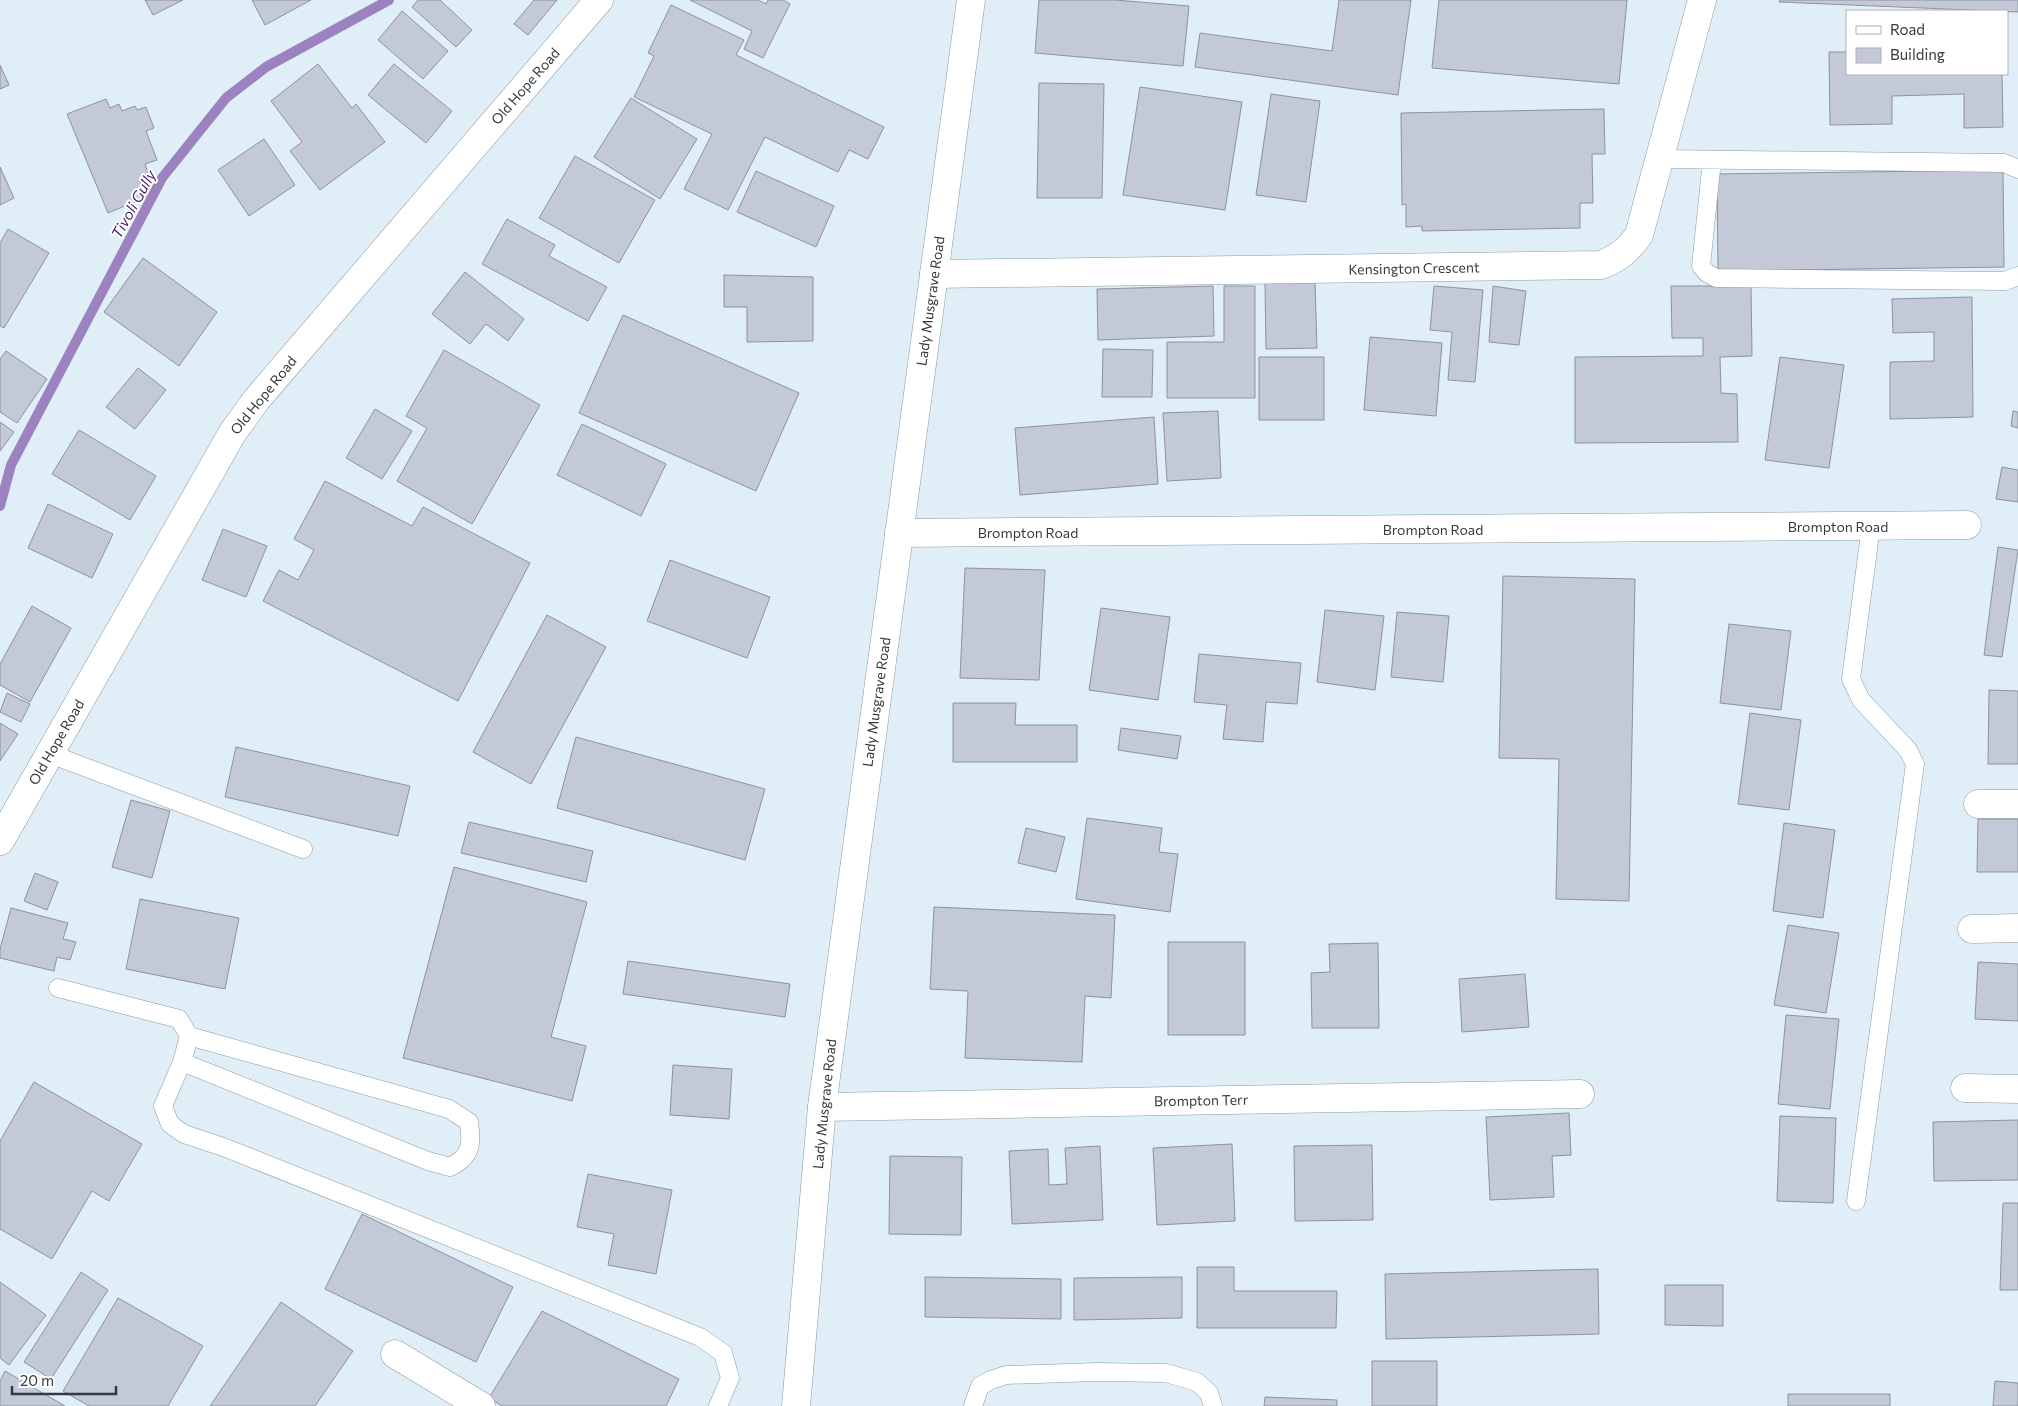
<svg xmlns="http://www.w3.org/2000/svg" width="2018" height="1406" viewBox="0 0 2018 1406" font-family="Commissioner,sans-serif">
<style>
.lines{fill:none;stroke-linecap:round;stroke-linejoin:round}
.stream{stroke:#9c83bf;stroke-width:10}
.building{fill:#c4c9d7;stroke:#8d929f}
.lane-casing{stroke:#8c99a2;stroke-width:19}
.street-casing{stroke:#8c99a2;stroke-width:29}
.primary-casing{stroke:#8c99a2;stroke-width:29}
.lane{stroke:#fff;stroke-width:18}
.street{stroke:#fff;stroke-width:28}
.primary{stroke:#fff;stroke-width:28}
.labels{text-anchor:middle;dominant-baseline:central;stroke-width:4;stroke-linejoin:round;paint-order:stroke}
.street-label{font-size:14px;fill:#353a3e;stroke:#fff}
.water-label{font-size:15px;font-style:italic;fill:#432067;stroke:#fff}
</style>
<rect width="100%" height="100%" fill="#dfeef7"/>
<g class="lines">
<path class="stream" d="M0 506 11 465 162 178 226 98 266 67 389 0"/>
</g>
<path class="building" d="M145 0H183L153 15Z
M252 0H311L265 25Z
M418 0H440L472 30 456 47 412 7Z
M534 0H557L528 35 514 24Z
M690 0H758L766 4 768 0H783L790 4 763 58 744 49 752 31Z
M1039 0H1115L1189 6 1183 66 1035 53Z
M1339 0H1411L1398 95 1195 67 1200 33 1332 51Z
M1439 0H1627L1619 84 1432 68Z
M1780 0H2018V12L1779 2Z
M671 5 744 40 736 55 884 127 868 159 849 150 838 172 765 137 728 210 684 189 712 134 634 97 654 56 648 53Z
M402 11 448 51 423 79 378 40Z
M1829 52H1847V74H2002L2003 127 1964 128V94L1892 96V124L1830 125Z
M318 64 352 108 356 104 385 142 320 190 290 151 302 142 271 101Z
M394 64 452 111 426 143 368 95Z
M0 65 9 85 0 89Z
M1039 83 1104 84 1102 198H1037Z
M1140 87 1242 102 1225 210 1123 195Z
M1271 94 1320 101 1306 202 1256 195Z
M631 98 697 139 660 199 594 157Z
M106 99 110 108 119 104 122 111 135 106 137 110 146 107 154 128 146 131 157 160 145 164 149 176 139 180 146 197 108 213 67 114Z
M1604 109 1605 154H1592L1593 203H1580V228L1422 231V226L1406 227V204L1402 205 1401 113Z
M264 139 295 185 249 216 218 170Z
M575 156 655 200 619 263 539 218Z
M0 167 14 198 0 205Z
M2003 170 2004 267 1718 271 1717 174Z
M756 171 834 206 816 247 737 212Z
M507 219 555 245 549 256 607 287 588 321 482 264Z
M8 229 49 253 4 328 0 326V243Z
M143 258 217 312 179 366 104 312Z
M465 272 524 319 508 341 486 324 470 344 432 314Z
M724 275 813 277V341L747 342V307H724Z
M1315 282 1317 348 1266 349 1265 283Z
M1213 286 1214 336 1098 340 1097 289Z
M1224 286H1255V398H1167V342H1224Z
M1434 286 1483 290 1475 382 1448 380 1452 332 1430 330Z
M1493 286 1526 291 1519 345 1489 342Z
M1671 286H1751L1752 356 1720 357 1721 393 1737 394 1738 442 1575 443V357L1703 356V338H1672Z
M1972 297 1973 417 1890 419V362L1934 361V332L1893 333 1892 299Z
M623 315 799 393 756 491 579 413Z
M1370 337 1442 343 1436 416 1364 410Z
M1103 349 1153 350 1152 397H1102Z
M444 350 540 405 472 524 397 481 427 428 406 416Z
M6 351 47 379 17 423 0 412V359Z
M1259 357H1324V420H1259Z
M1780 357 1844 365 1829 468 1765 460Z
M138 368 166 390 135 429 106 407Z
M375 409 412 431 382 479 346 458Z
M1218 411 1221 478 1167 481 1163 413Z
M2013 411 2018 412V428L2011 426Z
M1154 417 1158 484 1020 495 1015 428Z
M0 422 14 432 0 451Z
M582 424 666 464 641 516 557 475Z
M79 430 156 476 130 520 52 474Z
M2002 467 2018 470V502L1996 499Z
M325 481 412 526 423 507 530 563 458 701 263 601 279 570 298 580 314 550 294 539Z
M48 504 113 534 92 578 28 548Z
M223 529 267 546 246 597 202 580Z
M1998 547 2018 550 2002 657 1984 655Z
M670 560 770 597 747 658 647 621Z
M965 568 1045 570 1039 680 960 678Z
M1503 576 1635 579 1629 901 1556 899 1559 759 1499 758Z
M32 606 71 628 30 702 0 685V664Z
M1101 608 1170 617 1158 700 1089 690Z
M1325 610 1384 616 1375 690 1317 682Z
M1397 612 1449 616 1443 682 1391 677Z
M547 615 606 647 531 784 473 752Z
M1729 624 1791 631 1781 710 1720 703Z
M1199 654 1301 663 1297 704 1266 702 1263 742 1223 739 1227 705 1194 702Z
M1989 690 2018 691V764H1988Z
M7 693 30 704 21 722 0 712Z
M953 703H1016L1015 725H1077V762H953Z
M1750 713 1801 720 1789 810 1738 804Z
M0 723 18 734 0 761Z
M1121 728 1181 736 1177 759 1118 750Z
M576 737 765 789 745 860 557 808Z
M236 747 410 786 398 836 225 797Z
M131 800 170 811 152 878 112 867Z
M1087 818 1162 828 1159 852 1178 854 1170 912 1076 899Z
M1978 819H2018V872H1977Z
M469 822 593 851 586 882 461 853Z
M1784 823 1835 830 1823 918 1773 911Z
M1026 828 1065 837 1056 872 1018 863Z
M454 867 587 902 551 1037 586 1046 572 1101 403 1058Z
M35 873 58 882 47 910 24 901Z
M140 899 239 918 225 989 126 969Z
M934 907 1115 915 1111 998 1085 996 1082 1062 965 1058 968 991 930 989Z
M11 908 68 923 63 939 76 942 70 960 57 957 54 971 0 958V949Z
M1788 925 1839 933 1826 1013 1774 1005Z
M1168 942H1245V1035H1168Z
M1378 943 1379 1028H1312L1311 973 1330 972 1329 944Z
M628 961 790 984 785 1017 623 994Z
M1978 962 2018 964V1021L1975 1019Z
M1525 974 1529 1027 1462 1032 1459 979Z
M1786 1015 1839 1019 1830 1109 1778 1104Z
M673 1065 732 1069 729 1119 670 1115Z
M34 1082 142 1144 109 1201 92 1191 52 1259 0 1229V1141Z
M1569 1113 1571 1155 1552 1156 1554 1197 1490 1200 1486 1117Z
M1780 1116 1836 1118 1833 1203 1777 1201Z
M2018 1120V1180L1934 1181 1933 1122Z
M1232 1144 1235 1221 1157 1225 1153 1148Z
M1372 1145 1373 1220 1295 1221 1294 1146Z
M1100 1146 1103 1220 1012 1224 1009 1151 1048 1149 1049 1185 1067 1184 1065 1148Z
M890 1156 962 1157 961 1235 889 1234Z
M588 1174 672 1190 656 1274 608 1265 614 1234 577 1227Z
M2003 1203H2018V1290H2000Z
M362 1214 513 1287 476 1362 325 1289Z
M1197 1267H1234V1291H1337L1336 1328H1197Z
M1598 1269 1599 1334 1386 1339 1385 1274Z
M81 1272 108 1290 51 1379 24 1362Z
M925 1277 1061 1279V1319L925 1317Z
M1182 1277V1318L1074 1320V1278Z
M0 1282 46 1315 9 1365 0 1358Z
M1665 1285H1723V1326L1665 1325Z
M118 1298 203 1346 168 1406H89L63 1391Z
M281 1302 353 1351 315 1406H210Z
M542 1311 679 1379 666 1406H502L489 1398Z
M1372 1361H1437V1406H1372Z
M5 1371 65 1406H0V1381Z
M1995 1381 2018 1383V1406H1993Z
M1788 1394H1890V1406H1788Z
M1265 1397 1337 1400V1406H1264Z"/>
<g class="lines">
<defs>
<path id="lane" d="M1660 159 2004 163 2018 169
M1712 160 1701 266 1707 273 1716 278 2005 281 2018 276
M50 754 303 849
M58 988 179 1019 189 1036 182 1062 163 1106 170 1124 184 1134 226 1148 700 1337 723 1353 730 1378 718 1406
M182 1062 428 1161 450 1167C472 1156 472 1144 469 1122L449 1109 189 1036
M1856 1201 1915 764 1908 750 1861 700 1851 679 1871 526
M973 1406 980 1386 991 1380 1006 1375 1096 1372 1166 1373 1197 1382 1209 1393 1213 1406"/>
<path id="street" d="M934 274 1601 265C1619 258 1628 250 1639 235L1702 0
M899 533 1967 525
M1978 804H2018
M1972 929 2018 928
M1965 1088 2018 1089
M822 1107 1580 1094
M395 1354 481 1406"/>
<path id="primary" d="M0 841 233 432 257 399 599 0
M796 1406 822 1107 971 0"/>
</defs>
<use href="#lane" class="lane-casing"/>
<use href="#street" class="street-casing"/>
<use href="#primary" class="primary-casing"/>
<use href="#lane" class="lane"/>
<use href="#street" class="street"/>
<use href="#primary" class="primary"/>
</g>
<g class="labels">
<g class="street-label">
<text transform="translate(525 86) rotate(-49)">Old Hope Road</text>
<text transform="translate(1414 268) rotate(-1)">Kensington Crescent</text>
<text transform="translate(930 301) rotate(-82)">Lady Musgrave Road</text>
<text transform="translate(263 395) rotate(-51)">Old Hope Road</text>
<text x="1838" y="526">Brompton Road</text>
<text x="1433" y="529">Brompton Road</text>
<text x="1028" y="532">Brompton Road</text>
<text transform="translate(876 702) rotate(-82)">Lady Musgrave Road</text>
<text transform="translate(56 742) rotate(-60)">Old Hope Road</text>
<text transform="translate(1201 1100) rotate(-1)">Brompton Terr</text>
<text transform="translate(824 1104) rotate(-84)">Lady Musgrave Road</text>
</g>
<g class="water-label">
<text transform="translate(133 204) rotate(-61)">Tivoli Gully</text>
</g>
</g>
<rect x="1846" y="10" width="162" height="65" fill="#ffffff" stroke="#aeb0b2"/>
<rect x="1856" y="26" width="25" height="8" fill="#ffffff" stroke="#aeb0b2"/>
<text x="1890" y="35" font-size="15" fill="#353a3e">Road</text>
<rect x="1856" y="48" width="25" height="15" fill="#c4c9d7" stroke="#aeb0b2"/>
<text x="1890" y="60" font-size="15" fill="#353a3e">Building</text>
<path d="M12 1386v8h104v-8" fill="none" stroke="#353a3e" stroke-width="2.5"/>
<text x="20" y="1386" font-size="15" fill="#353a3e" stroke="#ffffff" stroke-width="4" paint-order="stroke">20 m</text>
</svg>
